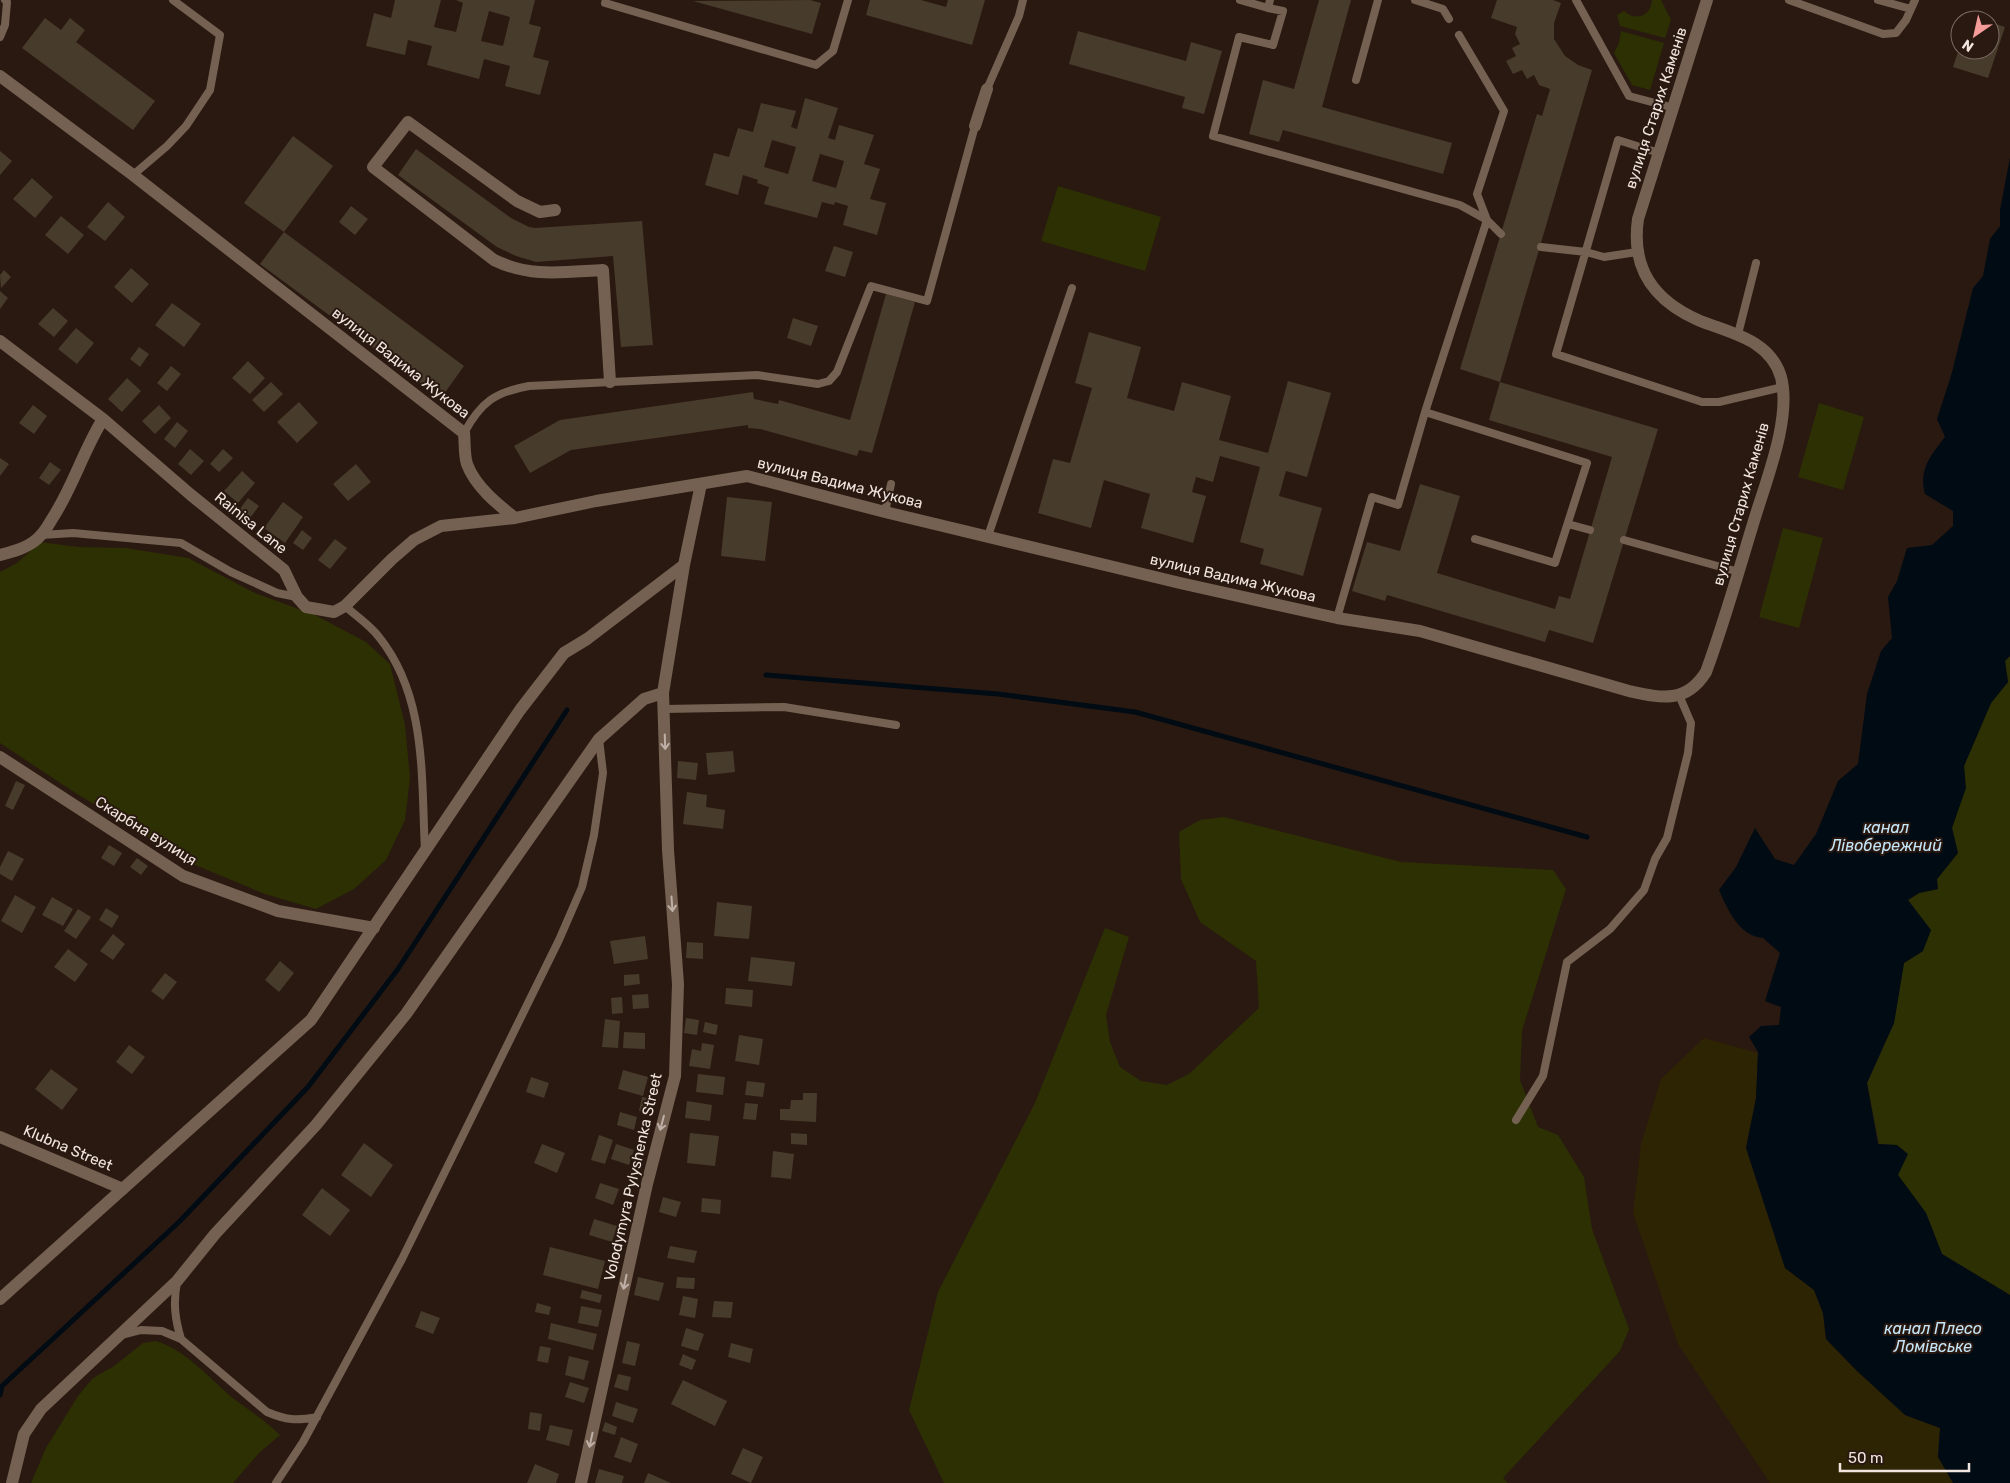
<svg xmlns="http://www.w3.org/2000/svg" width="2010" height="1483" viewBox="0 0 2010 1483" font-family="Rubik,sans-serif">
<style>
.green{fill:#2c3003}
.sand{fill:#2d2403}
.water{fill:#000b14}
.lines{fill:none;stroke-linecap:round;stroke-linejoin:round}
.stream{stroke:#000b14;stroke-width:5}
.building{fill:#473b2b;fill-rule:evenodd}
.lane{stroke:#756152;stroke-width:8}
.street{stroke:#756152;stroke-width:12}
.oneway{stroke:#bfb0a7}
.labels{text-anchor:middle;dominant-baseline:central;stroke-width:4;stroke-linejoin:round;paint-order:stroke}
.street-label{font-size:15px;fill:#f1e5df;stroke:#2a1911}
.water-label{font-size:16px;font-style:italic;fill:#c5e6f9;stroke:#2a1911}
</style>
<rect width="100%" height="100%" fill="#2a1911"/>
<path class="green" d="M1652 0H1661L1671 20 1665 38 1620 26 1617 15 1624 11C1636 22 1651 16 1652 0Z
M1621 31 1664 43 1650 90 1632 85 1614 53 1619 43Z
M1058 186 1161 217 1145 271 1041 241Z
M1819 403 1864 417 1843 490 1798 477Z
M1783 528 1823 538 1799 628 1759 617Z
M40 542 78 547 126 548 188 558 255 593 315 615 366 642 390 664 405 725 410 778 405 820 386 860 354 889 316 909 265 894 188 862 74 792 0 743V572L17 563Z
M2010 656V1295L1942 1254 1926 1213 1898 1175 1897 1145 1879 1144 1867 1083 1894 1023 1904 963 1923 951 1908 900 1919 893 1937 889V879L1958 853 1952 828 1965 788 1964 766 1991 703 2008 682 2005 661Z
M1224 817 1401 862 1553 870 1566 889 1522 1031 1520 1080 1538 1127 1558 1135 1584 1177 1592 1229 1629 1329 1620 1351 1503 1478 1508 1483H944L909 1410 938 1292 1035 1103 1105 928 1129 937 1106 1015 1110 1042 1120 1067 1141 1081 1167 1085 1189 1074 1259 1008 1256 961 1200 922 1181 879 1179 832 1200 820Z
M156 1341C186 1350 210 1379 234 1399 250 1411 266 1421 280 1435L259 1453 233 1483H31L46 1448 78 1396 93 1378 114 1366 143 1343Z"/>
<path class="sand" d="M1704 1038 1758 1053 1756 1098 1746 1148 1785 1268 1814 1290 1823 1314 1826 1339 1856 1370 1905 1415 1940 1428 1938 1457 1954 1483H1770L1678 1344 1633 1213 1641 1144 1661 1079Z"/>
<path class="water" d="M2010 158V656L2005 661 2008 682 1991 703 1964 766 1966 788 1952 828 1958 853 1937 879 1938 889 1919 893 1908 900 1931 930 1923 951 1904 963 1894 1023 1867 1083 1878 1144 1897 1145 1908 1154 1898 1175 1926 1213 1942 1254 2010 1295V1483H1953L1938 1457 1940 1428 1905 1415 1856 1370 1826 1339 1823 1313 1814 1290 1785 1268 1746 1148 1756 1098 1758 1052 1749 1037 1761 1026 1779 1025 1781 1007 1765 1001 1780 953 1763 938C1739 936 1728 910 1719 890L1736 867 1755 828 1775 859 1794 865 1816 834 1838 781 1858 764 1867 694 1881 651 1892 638 1888 597 1897 581 1907 548 1932 545 1953 526V511L1925 494C1918 470 1931 455 1945 437L1937 419 1951 376 1973 288 1983 276 1990 239 2000 226V210Z"/>
<g class="lines">
<path class="stream" d="M766 675 998 694 1135 712 1587 837
M0 1395 2 1386 179 1222 308 1087 398 969 567 710"/>
</g>
<path class="building" d="M395 0H441L434 27 456 32 463 3 456 0H535L529 24 541 27 533 57 549 61 540 95 505 86 510 66 484 59 479 79 427 65 432 46 408 40 405 55 366 46 374 13 391 18ZM489 11 510 17 503 46 481 41Z
M810 0 821 3 812 34 693 1Z
M870 0H921L946 7 948 0H985L972 45 866 15Z
M1319 0H1351L1322 107 1452 143 1443 174 1283 130 1279 142 1249 134 1263 80 1294 89Z
M1497 0H1553L1561 3 1554 23V39L1565 56 1578 65 1592 70 1500 382 1460 369 1537 114 1542 116 1550 89 1539 85 1534 75 1527 79 1522 70 1513 74 1506 61 1516 56 1512 48 1520 44 1515 34 1517 27 1491 18Z
M45 18 61 30 70 18 85 30 76 42 155 101 133 130 22 48Z
M1990 22 2005 27 1988 78 1953 67 1960 46V50H1990Z
M1078 31 1186 61 1191 42 1222 51 1204 114 1182 108 1185 97 1069 64Z
M805 98 838 108 828 138 835 140 839 125 874 135 864 164 880 169 870 199 886 203 877 235 843 225 848 206 835 202 834 205 822 202 817 218 764 204 769 187 757 183 758 180 743 175 738 195 705 185 714 153 729 157 738 128 753 132 761 103 796 111 791 127 797 129ZM772 140 796 147 788 174 764 167ZM820 154 844 161 836 188 812 181Z
M293 136 333 166 284 232 244 203Z
M416 149 511 218 529 227 535 228 642 221 653 345 621 347 613 256 536 262 516 256 497 247 398 175Z
M0 151 12 161 0 175Z
M32 178 53 197 35 218 13 199Z
M108 202 125 217 105 241 87 227Z
M351 206 368 219 355 235 339 222Z
M61 216 84 235 68 254 45 235Z
M284 232 464 366 441 398 260 264Z
M834 246 853 252 845 277 825 271Z
M131 268 149 284 132 303 114 287Z
M4 270 11 277 1 288 0 275Z
M0 291 8 298 0 309Z
M886 294 915 302 872 453 859 450 857 456 760 429 748 428V425L571 450 530 473 514 446 560 420 753 392 754 399 778 404 779 400 850 420Z
M172 303 201 324 184 347 155 325Z
M53 308 68 321 54 337 38 324Z
M793 318 818 326 811 346 787 338Z
M76 328 94 343 77 364 58 349Z
M1089 332 1141 347 1127 398 1174 411 1182 382 1231 396 1219 440 1268 453 1288 381 1331 393 1307 477 1286 471 1279 496 1322 508 1303 576 1260 564 1264 549 1240 542 1260 467 1220 456 1213 482 1196 477 1192 492 1206 496 1193 543 1141 528 1150 494 1104 480 1091 528 1038 513 1053 459 1070 463 1092 388 1075 383Z
M139 347 149 354 140 367 130 359Z
M248 361 265 378 250 394 232 378Z
M171 366 181 374 167 391 157 383Z
M127 378 141 391 122 412 108 399Z
M271 382 283 394 264 412 252 400Z
M1500 382 1658 429 1593 643 1549 630 1545 642 1387 595 1385 601 1352 591 1367 542 1400 551 1420 484 1460 496 1437 573 1555 609 1559 596 1570 599 1612 457 1489 420Z
M299 402 318 423 297 443 277 422Z
M33 405 47 416 34 434 19 423Z
M159 405 171 418 155 434 142 421Z
M177 422 188 431 175 448 164 439Z
M190 449 204 461 191 475 178 464Z
M223 449 233 458 219 472 210 464Z
M0 458 9 464 0 476Z
M50 462 61 470 49 485 39 478Z
M356 464 371 482 348 501 333 484Z
M242 471 255 483 238 503 224 491Z
M727 497 772 502 765 561 721 556Z
M248 498 259 506 250 518 239 510Z
M283 502 303 517 285 543 264 528Z
M302 530 312 538 303 550 293 543Z
M335 539 347 548 330 569 318 560Z
M733 751 735 772 708 775 706 753Z
M678 761 698 763 696 780 677 778Z
M16 781 25 785 13 810 5 806Z
M687 792 707 795 706 807 725 810 723 829 683 824Z
M109 845 122 853 114 866 101 858Z
M8 851 24 859 12 881 0 874V867Z
M137 858 148 866 141 875 130 867Z
M15 895 36 907 22 933 1 921Z
M52 897 73 909 63 926 42 915Z
M717 902 752 906 749 939 714 936Z
M106 908 119 916 112 928 99 920Z
M78 909 91 917 76 939 64 931Z
M113 934 125 944 113 960 100 951Z
M645 936 648 959 614 964 610 941Z
M687 942 703 943V959L686 958Z
M68 949 88 964 75 982 54 967Z
M751 957 795 962 792 986 748 981Z
M280 961 294 973 279 992 265 980Z
M165 973 177 982 163 1000 151 991Z
M639 974 640 984 624 986V975Z
M726 988 753 990 752 1007 725 1004Z
M648 994 649 1008 633 1009 632 995Z
M622 997 623 1013 612 1014 611 998Z
M686 1018 699 1020 697 1035 684 1033Z
M605 1019 620 1021 618 1048 602 1047Z
M705 1022 718 1025 716 1035 703 1032Z
M624 1032 645 1033V1049L623 1048Z
M739 1035 763 1039 759 1065 735 1061Z
M702 1043 714 1045 710 1069 689 1066 692 1049 701 1051Z
M129 1045 145 1057 132 1074 116 1062Z
M51 1069 78 1089 62 1110 35 1089Z
M623 1070 648 1077 643 1096 618 1089Z
M698 1074 725 1077 723 1095 696 1092Z
M531 1077 549 1083 544 1098 526 1092Z
M747 1081 765 1083 763 1097 745 1095Z
M803 1093H817L816 1122 780 1120V1109H790L791 1100H803Z
M642 1097 652 1099 649 1113 639 1111Z
M687 1101 712 1105 710 1121 685 1118Z
M745 1103 758 1104 756 1120 743 1119Z
M620 1112 637 1117 634 1130 617 1125Z
M690 1133 719 1136 715 1166 687 1163Z
M791 1133 807 1134V1145L791 1144Z
M599 1135 613 1140 605 1164 591 1160Z
M364 1143 393 1165 371 1197 341 1175Z
M542 1144 565 1153 557 1173 534 1163Z
M616 1144 634 1150 629 1165 611 1159Z
M773 1151 794 1154 791 1179 771 1177Z
M600 1183 619 1189 613 1205 595 1198Z
M322 1188 350 1210 330 1236 302 1215Z
M663 1197 681 1202 676 1217 659 1212Z
M702 1198 721 1200 720 1214 701 1212Z
M594 1219 617 1226 612 1242 589 1235Z
M670 1246 697 1251 694 1263 667 1258Z
M550 1247 605 1261 598 1289 543 1275Z
M638 1277 664 1283 659 1301 634 1295Z
M677 1277 695 1278 694 1289 676 1288Z
M582 1290 602 1295 600 1303 580 1298Z
M683 1296 698 1299 695 1318 679 1315Z
M714 1301 733 1302 731 1318 712 1317Z
M537 1303 551 1307 549 1315 535 1312Z
M581 1306 602 1310 598 1327 578 1323Z
M421 1311 440 1318 433 1334 415 1327Z
M551 1323 597 1334 593 1350 548 1339Z
M686 1328 704 1334 698 1351 681 1346Z
M627 1341 640 1344 635 1366 622 1363Z
M731 1343 753 1349 750 1363 728 1357Z
M540 1346 551 1348 548 1363 537 1361Z
M683 1354 696 1360 692 1370 679 1365Z
M569 1356 589 1361 584 1380 565 1375Z
M618 1374 631 1377 628 1391 614 1387Z
M683 1380 727 1401 715 1426 671 1404Z
M570 1382 589 1388 584 1403 565 1397Z
M616 1402 638 1409 633 1423 612 1416Z
M530 1412 542 1414 540 1431 528 1429Z
M605 1422 617 1427 615 1435 602 1431Z
M550 1425 573 1430 569 1446 546 1440Z
M621 1437 638 1444 631 1463 614 1457Z
M743 1448 763 1457 751 1483 731 1474Z
M535 1464 559 1474 556 1483H527Z
M599 1469 624 1476 622 1483H595Z
M648 1473 671 1483H644Z"/>
<g class="lines">
<path class="lane" d="M606 0 605 3 816 65 833 51 848 0
M1240 0 1268 8 1270 0
M1415 0 1443 9 1449 19
M1576 0 1629 96 1674 108
M1789 0 1883 34 1896 33 1906 20 1915 0
M1878 0 1911 9
M1268 8 1283 11 1273 45 1239 37 1213 136 1460 205 1487 220 1501 234
M1459 35 1504 111 1477 194 1487 220 1425 412 1587 463 1555 563 1475 539
M0 37 5 25 7 2 5 0
M1356 80 1378 0
M987 89 1019 16 1023 0
M1659 153 1618 140 1556 354 1702 402H1719L1783 387
M133 175 167 146 186 126 210 90 220 35 173 0
M1541 247 1586 252 1604 257 1637 252
M1738 334 1756 263
M464 433C481 402 495 392 529 386L757 375 818 384 829 381 837 372 871 286 927 301 975 126
M885 512 891 484
M1568 524 1590 530
M41 535 73 533 181 543 231 572 277 593 297 597
M988 536 1072 288
M1624 540 1739 572
M345 606C356 616 370 625 379 637 427 697 421 777 425 850
M1337 618 1372 497 1398 505 1425 412
M663 709 784 707 896 725
M1516 1120 1543 1076 1567 962 1610 929 1644 890 1655 859 1667 838 1688 753 1691 723 1679 695
M177 1282C173 1303 175 1319 181 1339
M122 1335 141 1330 162 1331 181 1339 267 1412C286 1420 296 1421 317 1417
M276 1483 303 1442 402 1259 559 940 582 887 594 835 603 773 599 739"/>
<path class="street" d="M0 76 133 175 464 433C465 442 464 455 467 464 475 486 497 504 515 518L596 501 747 476 885 512 1180 583 1337 618 1420 631 1629 691C1661 698 1686 704 1706 672 1724 623 1738 573 1753 524 1765 483 1792 419 1781 377 1770 339 1729 333 1698 320 1653 300 1631 268 1638 219L1707 0
M975 126 987 89
M555 210 540 212 517 201 408 122 373 167 494 260C531 278 564 272 603 270L610 382
M0 341 103 419 191 495 284 570 297 597 306 607 334 612 345 606 392 559 414 540 441 526 515 518
M0 555C15 551 31 547 41 535 46 530 49 524 52 519 73 487 83 451 103 419
M0 757 183 876 278 911 374 928
M0 1137 123 1189
M0 1299 311 1020 520 710 564 653 587 639 684 565
M12 1483 24 1434 41 1409 177 1281 215 1234 316 1125 406 1014 599 739 644 699 663 693
M581 1483 647 1184 675 1076 678 984 668 850 663 693 684 565 701 484"/>
</g>
<defs><path id="oneway-shaft" d="M-6 0H5M1.5-3L5.5 0L1.5 3" fill="none" stroke-width="1.6" stroke-linecap="round" stroke-linejoin="round" transform="scale(1.25)"/></defs>
<g class="oneway">
<use href="#oneway-shaft" transform="translate(665 742) rotate(88)"/>
<use href="#oneway-shaft" transform="translate(672 904) rotate(86)"/>
<use href="#oneway-shaft" transform="translate(662 1123) rotate(105)"/>
<use href="#oneway-shaft" transform="translate(625 1282) rotate(102)"/>
<use href="#oneway-shaft" transform="translate(591 1440) rotate(102)"/>
</g>
<g class="labels">
<g class="street-label">
<text transform="translate(1656 108) rotate(-72)">вулиця Старих Каменів</text>
<text transform="translate(401 363) rotate(38)">вулиця Вадима Жукова</text>
<text transform="translate(840 483) rotate(14)">вулиця Вадима Жукова</text>
<text transform="translate(1741 504) rotate(-74)">вулиця Старих Каменів</text>
<text transform="translate(251 523) rotate(39)">Rainisa Lane</text>
<text transform="translate(1233 578) rotate(13)">вулиця Вадима Жукова</text>
<text transform="translate(146 831) rotate(32)">Скарбна вулиця</text>
<text transform="translate(68 1148) rotate(23)">Klubna Street</text>
<text transform="translate(633 1177) rotate(-77)">Volodymyra Pylyshenka Street</text>
</g>
<g class="water-label">
<text x="1886" y="827">канал<tspan x="1886" dy="18">Лівобережний</tspan></text>
<text x="1933" y="1328">канал Плесо<tspan x="1933" dy="18">Ломівське</tspan></text>
</g>
</g>
<g transform="translate(1975 35) rotate(214)"><circle r="24" fill="#2a1911" stroke="#7a6b63"/>
<path d="M0-4L9 19L0 12L-9 19Z" fill="#f59b99"/>
<text y="-8" font-size="14" font-weight="bold" text-anchor="middle" fill="#f1e5df">N</text>
</g>
<path d="M1840 1463v8h129v-8" fill="none" stroke="#f1e5df" stroke-width="2.5"/>
<text x="1848" y="1463" font-size="15" fill="#f1e5df" stroke="#2a1911" stroke-width="4" paint-order="stroke">50 m</text>
</svg>
